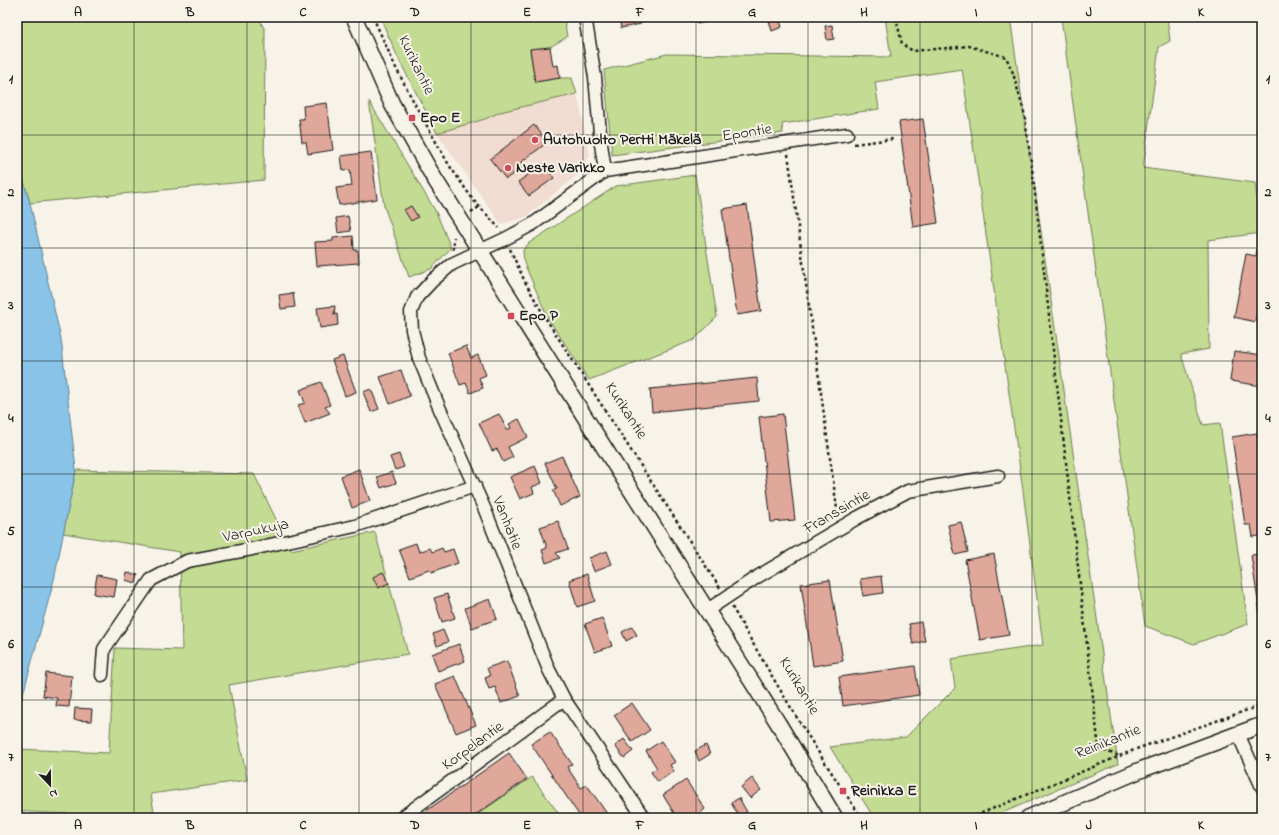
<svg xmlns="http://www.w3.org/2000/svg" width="1279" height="835" viewBox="0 0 1279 835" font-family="'Indie Flower',sans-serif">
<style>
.built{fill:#f0dcd1}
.green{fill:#c3db92;stroke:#707c57}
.water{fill:#89c3e8;stroke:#5d8096}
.building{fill:#e0a79b;stroke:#1c1c1c}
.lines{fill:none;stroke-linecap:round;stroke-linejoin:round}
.minor-casing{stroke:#1c1c1c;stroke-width:15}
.tertiary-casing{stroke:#1c1c1c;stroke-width:18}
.path{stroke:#1c1c1c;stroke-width:2.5;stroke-dasharray:3 3;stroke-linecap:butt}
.minor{stroke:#f7f3e8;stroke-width:12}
.tertiary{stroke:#f7f3e8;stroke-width:15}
.grid{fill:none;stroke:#1c1c1c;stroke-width:1;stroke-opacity:0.55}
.poi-dot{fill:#d1495b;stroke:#f7f3e8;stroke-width:1.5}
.labels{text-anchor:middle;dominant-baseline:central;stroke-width:4;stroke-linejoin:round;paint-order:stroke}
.street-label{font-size:16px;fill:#1c1c1c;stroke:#f7f3e8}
.poi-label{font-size:16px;font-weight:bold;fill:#1c1c1c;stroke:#f7f3e8;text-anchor:start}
.neatline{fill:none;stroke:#1c1c1c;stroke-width:1.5}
.grid-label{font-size:13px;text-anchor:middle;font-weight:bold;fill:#1c1c1c}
</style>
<rect width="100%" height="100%" fill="#f7f3e8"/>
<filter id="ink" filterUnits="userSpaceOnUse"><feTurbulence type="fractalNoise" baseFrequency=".025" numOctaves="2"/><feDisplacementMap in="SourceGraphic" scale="8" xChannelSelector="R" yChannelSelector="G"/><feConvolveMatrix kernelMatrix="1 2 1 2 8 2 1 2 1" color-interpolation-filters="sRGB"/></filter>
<g filter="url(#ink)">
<path class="built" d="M577 94 590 155 581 172 526 217 501 224 437 133 485 119 500 112Z"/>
<path class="green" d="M17 17H258L265 30 264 180 30 203 17 158Z
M380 17H564L567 37 550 47 530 49 535 82 560 78H572L577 94 500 112 485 119 437 133 400 62Z
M885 17H1010L1118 764 990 818H874L830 747 906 737 955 688 951 659 1043 645 1022 483 962 69 875 82 879 109 782 124 783 133 612 155 604 70 667 54 891 57Z
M1061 17H1167L1170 41 1159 47 1143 168 1255 183 1261 233 1208 240 1209 349 1181 354 1203 425 1220 423 1248 624 1194 644 1145 626Z
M369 101 436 212 451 248 431 269 409 277 384 206Z
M695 175 717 317 694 340 589 380 549 320 524 263 523 250 529 243 616 186Z
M76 470 254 474 291 550 375 532 408 654 229 685 247 780 151 794 155 818 29 812 17 810V749L109 753 115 648 182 650 180 552 63 533Z
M532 777 562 818H472Z"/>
<path class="water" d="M17 158 30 203 61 339 76 470 54 580 19 709 17 745Z"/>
<path class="building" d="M619 17H640L641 24 621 28Z
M696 17H709L710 21 697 24Z
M768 17H779L782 27 772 31Z
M832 25 834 39 827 40 825 26Z
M550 47 553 66 558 65 560 78 535 82 530 49Z
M327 103 333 150 308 154 306 142H302L299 119H304L303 106Z
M923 119 938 223 913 227 899 122Z
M534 125 548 142 521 162 524 166 506 179 490 159Z
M371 152 377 199 339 205 336 188 352 186 350 170 343 171 341 156Z
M544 164 554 178 529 196 518 182Z
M747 205 761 311 737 315 722 209Z
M411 206 418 217 411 221 404 210Z
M348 216 351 231 338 233 336 218Z
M353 236 354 250H358L359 263 317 266 315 242 333 241V238Z
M1257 249 1262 250V293H1260L1255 322 1234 317 1246 254 1256 256Z
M293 293 295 307 281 309 279 295Z
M335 306 334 315 337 314 338 325 320 328 317 308Z
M466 346 471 358 478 355 486 375 479 378 483 388 470 393 466 383 460 385 448 353Z
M1234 351 1262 355V386L1230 381Z
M343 356 356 392 345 396 332 360Z
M401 370 410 396 390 404 380 377Z
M757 378 759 401 652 412 650 389Z
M321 382 330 405 325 407 330 413 305 423 298 405 305 403 300 390Z
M371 389 379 409 371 412 363 392Z
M499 414 507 430 511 428 509 424 519 419 528 437 508 447 513 457 503 462 497 449 492 451 479 423Z
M783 414 795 520 771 522 759 417Z
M1257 433 1262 468V554L1259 536 1253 537 1251 525H1245L1232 437Z
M399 454 404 467 395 470 390 457Z
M562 456 580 497 560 506 553 490 557 489 545 463Z
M535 466 542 483 532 487 534 493 520 499 510 477Z
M359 469 370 501 352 508 341 476Z
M392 472 396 483 381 488 377 477Z
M558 521 568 549 556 553 560 558 546 563 542 550 547 548 540 527Z
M961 522 968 552 955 555 948 525Z
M416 543 419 552 430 548 432 552 442 548 444 552 453 549 458 563 431 573 429 570 410 577 399 549Z
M607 551 612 564 594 571 589 558Z
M994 554 1009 635 980 640 965 560Z
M1262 554V628L1251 555Z
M127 572 138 575 136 583 125 580Z
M383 572 389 583 378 588 373 577Z
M587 574 595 601 577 607 569 580Z
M97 575 117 579 114 597 94 594Z
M881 576 883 593 863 596 860 579Z
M830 580 843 661 813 666 801 584Z
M447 594 455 618 442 622 434 598Z
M490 599 497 619 472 628 465 608Z
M602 618 612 646 595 652 585 624Z
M921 622 925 641 913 644 909 624Z
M632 627 637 635 626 641 622 632Z
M443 630 448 642 437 646 433 634Z
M459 644 465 661 438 671 432 654Z
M507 661 520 696 501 703 495 687 489 689 485 678 490 676 487 668Z
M915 666 919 695 843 706 839 677Z
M46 673 72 676 69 707 56 706 57 698 43 696Z
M455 676 476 725 456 733 435 684Z
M632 703 650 730 632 742 614 715Z
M75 708 92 709 91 721 74 720Z
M550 732 572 764 567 767 581 788 587 785 610 818H581L531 744Z
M624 739 633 751 624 758 615 746Z
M661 741 675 762 670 765 674 771 658 782 651 772 657 768 646 751Z
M706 745 710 754 699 761 695 751Z
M509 753 527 779 471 818H416Z
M752 778 761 790 750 798 741 787Z
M686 780 705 809 699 814 701 818H677L663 795Z
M739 798 747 812 739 816 731 803Z"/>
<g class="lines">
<defs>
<path id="minor" d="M585 17 595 77 601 144 605 171
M706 611 757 577 857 518 908 491 998 476
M102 675 104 649 151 580 187 561 252 549 355 526 475 486
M1238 734 1262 787
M401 818 564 699
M644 818 564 699 549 670 485 510 439 407 419 358 412 330 411 312 417 297 432 281 452 264 505 239 533 224 605 171 847 134"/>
<path id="tertiary" d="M354 17 392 104 434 178 778 723 835 818
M1028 818 1143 769 1262 725"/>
</defs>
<use href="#minor" class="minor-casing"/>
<use href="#tertiary" class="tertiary-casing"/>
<path class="path" d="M373 17 395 66 418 110 449 165 474 201 499 228
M896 17 902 44 913 51 969 46 1006 57 1013 73 1024 112 1033 176 1099 749 1120 756
M854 144 893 139
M788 154 838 516
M471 212 479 207
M510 249 525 282 546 319 720 588
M453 250 454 237
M732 607C773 679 815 750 862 818
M970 818 1139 748 1262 705"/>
<use href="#minor" class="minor"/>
<use href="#tertiary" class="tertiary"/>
</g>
</g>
<path class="grid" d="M134 17V818M247 17V818M359 17V818M471 17V818M583 17V818M696 17V818M808 17V818M920 17V818M1032 17V818M1145 17V818M17 135H1262M17 248H1262M17 361H1262M17 474H1262M17 587H1262M17 700H1262"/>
<g class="poi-dot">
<rect x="408" y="114" width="8" height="8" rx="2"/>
<circle cx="535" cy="140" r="4"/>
<circle cx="508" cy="168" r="4"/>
<rect x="507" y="312" width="8" height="8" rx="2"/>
<rect x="839" y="787" width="8" height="8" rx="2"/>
</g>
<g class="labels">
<g class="street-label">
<text transform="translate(416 65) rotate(64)">Kurikantie</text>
<text transform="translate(747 133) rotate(-9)">Epontie</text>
<text transform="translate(626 411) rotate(57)">Kurikantie</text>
<text transform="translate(837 512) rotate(-30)">Franssintie</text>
<text transform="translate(507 523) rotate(68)">Vanhatie</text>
<text transform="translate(256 531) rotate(-12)">Varpukuja</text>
<text transform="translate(799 686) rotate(59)">Kurikantie</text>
<text transform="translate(1108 742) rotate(-22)">Reinikantie</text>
<text transform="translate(473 746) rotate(-36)">Korpelantie</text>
</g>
<g class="poi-label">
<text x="420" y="118">Epo E</text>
<text x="543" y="140">Autohuolto Pertti Mäkelä</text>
<text x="516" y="168">Neste Varikko</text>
<text x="519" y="316">Epo P</text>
<text x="851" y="791">Reinikka E</text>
</g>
</g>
<rect width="1279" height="835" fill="none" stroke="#f7f3e8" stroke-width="44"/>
<g transform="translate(50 785) rotate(158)" stroke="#f7f3e8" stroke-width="3" paint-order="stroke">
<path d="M0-3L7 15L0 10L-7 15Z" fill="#1c1c1c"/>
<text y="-6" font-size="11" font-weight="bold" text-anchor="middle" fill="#1c1c1c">N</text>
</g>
<rect x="22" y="22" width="1235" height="791" class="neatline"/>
<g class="grid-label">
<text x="78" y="16">A</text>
<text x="190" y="16">B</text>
<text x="303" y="16">C</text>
<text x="415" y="16">D</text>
<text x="527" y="16">E</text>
<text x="640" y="16">F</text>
<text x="752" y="16">G</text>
<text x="864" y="16">H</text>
<text x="976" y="16">I</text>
<text x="1089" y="16">J</text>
<text x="1201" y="16">K</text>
<text x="11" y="83">1</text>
<text x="1268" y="83">1</text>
<text x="11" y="196">2</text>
<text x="1268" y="196">2</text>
<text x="11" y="309">3</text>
<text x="1268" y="309">3</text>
<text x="11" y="422">4</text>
<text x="1268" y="422">4</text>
<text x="11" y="535">5</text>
<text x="1268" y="535">5</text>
<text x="11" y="648">6</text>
<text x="1268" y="648">6</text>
<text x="11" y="761">7</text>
<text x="1268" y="761">7</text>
<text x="78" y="829">A</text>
<text x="190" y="829">B</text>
<text x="303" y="829">C</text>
<text x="415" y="829">D</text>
<text x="527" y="829">E</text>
<text x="640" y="829">F</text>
<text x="752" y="829">G</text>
<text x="864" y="829">H</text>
<text x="976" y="829">I</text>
<text x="1089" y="829">J</text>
<text x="1201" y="829">K</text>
</g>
</svg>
